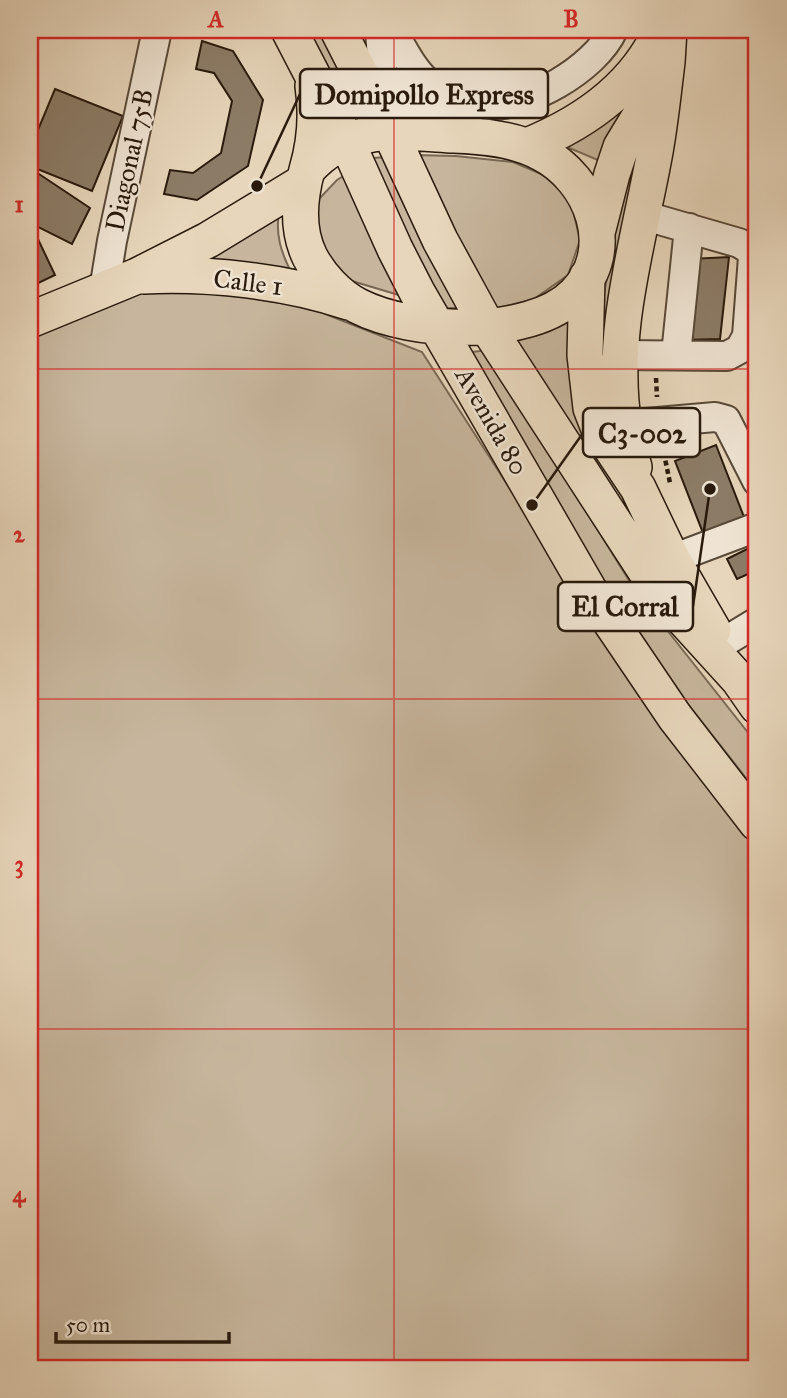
<svg xmlns="http://www.w3.org/2000/svg" width="787" height="1398" viewBox="0 0 787 1398" font-family="'IM FELL Great Primer',serif">
<style>
.green{fill:#c7b69d;stroke:#786854;stroke-width:2}
.building{fill:#8c7c67;stroke:#291a0c;stroke-width:2}
.lines{fill:none;stroke-linecap:round;stroke-linejoin:round}
.minor-casing{stroke:#584938;stroke-width:32}
.major-casing{stroke:#291a0c;stroke-width:38}
.path{stroke:#291a0c;stroke-width:4.5;stroke-dasharray:5 3.5;stroke-linecap:butt}
.minor{stroke:#efe4d3;stroke-width:28}
.major{stroke:#e7d6bb;stroke-width:35}
.grid{fill:none;stroke:#d62828;stroke-width:2;stroke-opacity:0.55}
.labels{text-anchor:middle;dominant-baseline:central;stroke-width:5;stroke-linejoin:round;paint-order:stroke}
.street-label{font-size:26px;fill:#291a0c;stroke:#efe4d3}
.leader{fill:none;stroke:#291a0c;stroke-width:2.5}
.callout-dot{fill:#291a0c;stroke:#efe4d3;stroke-width:2.5}
.callout{fill:#efe4d3;stroke:#291a0c;stroke-width:2.5}
.callout-label{font-size:28px;text-anchor:middle;font-weight:bold;fill:#291a0c}
.neatline{fill:none;stroke:#d62828;stroke-width:2.5}
.grid-label{font-size:23px;text-anchor:middle;font-weight:bold;fill:#d62828}
</style>
<rect width="100%" height="100%" fill="#e7d6bb"/>
<filter id="stains"><feTurbulence type="fractalNoise" baseFrequency=".00286" numOctaves="4"/><feColorMatrix values="0 0 0 0 .2 0 0 0 0 .09 0 0 0 0 .02 0 0 0 .5 -.17"/></filter>
<radialGradient id="worn" r=".72"><stop offset=".6" stop-color="#630" stop-opacity="0"/><stop offset="1" stop-color="#630" stop-opacity=".3"/></radialGradient>
<path class="green" d="M300 30H325L364 106 343 113Z
M640 77 600 161 567 147 586 133Z
M646 128 600 403 597 335 614 236 633 153Z
M414 155 456 156 513 162 553 179 571 202 580 240 568 275 534 299 498 308H442L352 281 328 262 315 228 318 200 337 180 373 158Z
M280 206C274 234 281 253 294 278L185 264Z
M141 293H222L310 308 422 352 528 517 578 607 712 793 757 849V1368H30V338L49 328Z
M575 313 646 536 676 600 511 341C540 337 553 330 575 313Z
M487 350 633 587 757 744V792L643 647 465 353Z"/>
<path class="building" d="M30 30H44L30 53Z
M202 41 233 51 263 100 248 166 197 200 164 194 170 170 193 173 221 153 232 101 214 73 196 69Z
M55 89 123 116 92 191 30 166V149Z
M30 168 90 208 72 244 30 223Z
M36 235 55 275 30 287V238Z
M729 257 720 339 683 340 691 259Z
M716 445 744 517 703 533 675 461Z
M757 544V570L737 579 727 559Z"/>
<g class="lines">
<defs>
<path id="minor" d="M380 30 384 91
M392 30C402 47 410 66 424 79 439 93 463 103 483 105 526 109 595 69 613 30
M104 290 112 241 157 30
M621 355 727 356 740 349 747 336 753 257 749 249 739 243 642 215
M676 355 689 228
M623 425 715 417 726 420 757 481
M672 559 757 527
M721 644 757 622"/>
<path id="major" d="M289 30 346 140 395 249 417 292 589 590 675 717 757 823
M338 30 390 132 440 240 488 328 660 593 739 680 757 706
M527 146C584 123 635 88 661 30
M307 170C348 123 398 132 454 135 483 136 515 139 541 153 592 179 619 250 575 294 529 340 411 333 358 306 338 296 320 276 310 257 296 229 299 199 307 170 315 143 317 113 313 86
M598 229 612 174 621 147 663 78 667 62 669 30
M144 276C210 273 286 281 348 302
M587 277 585 355 591 408 600 431 638 488 672 559 713 630
M30 320 137 276 208 240 302 183
M634 467C630 454 626 440 624 426 609 337 638 244 654 157 660 126 663 94 667 62"/>
</defs>
<use href="#minor" class="minor-casing"/>
<use href="#major" class="major-casing"/>
<path class="path" d="M656 378 657 397
M662 444 670 483"/>
<use href="#minor" class="minor"/>
<use href="#major" class="major"/>
</g>
<path class="grid" d="M394 30V1368M30 369H757M30 699H757M30 1029H757"/>
<g class="labels">
<g class="street-label">
<text transform="translate(129 160) rotate(-78)">Diagonal 75B</text>
<text transform="translate(248 282) rotate(7)">Calle 1</text>
<text transform="translate(492 421) rotate(60)">Avenida 80</text>
</g>
</g>
<path class="leader" d="M257 186L300 94M532 505L583 433M710 489L693 606"/>
<g class="callout-dot">
<circle cx="257" cy="186" r="7"/>
<circle cx="532" cy="505" r="7"/>
<circle cx="710" cy="489" r="7"/>
</g>
<g class="callout">
<rect x="300" y="69" width="248" height="49" rx="7"/>
<rect x="583" y="408" width="117" height="49" rx="7"/>
<rect x="558" y="582" width="135" height="49" rx="7"/>
</g>
<g class="callout-label">
<text x="424" y="104">Domipollo Express</text>
<text x="642" y="443">C3-002</text>
<text x="625" y="616">El Corral</text>
</g>
<rect width="787" height="1398" fill="none" stroke="#e7d6bb" stroke-width="77"/>
<path d="M56 1332v10h173v-10" fill="none" stroke="#291a0c" stroke-width="3.5"/>
<text x="66" y="1332" font-size="21" fill="#291a0c" stroke="#efe4d3" stroke-width="5" paint-order="stroke">50 m</text>
<rect x="38" y="38" width="710" height="1322" class="neatline"/>
<g class="grid-label">
<text x="216" y="27">A</text>
<text x="571" y="27">B</text>
<text x="19" y="212">1</text>
<text x="19" y="542">2</text>
<text x="19" y="872">3</text>
<text x="19" y="1202">4</text>
</g>
<rect width="100%" height="100%" filter="url(#stains)"/>
<rect width="100%" height="100%" fill="url(#worn)"/>
</svg>
